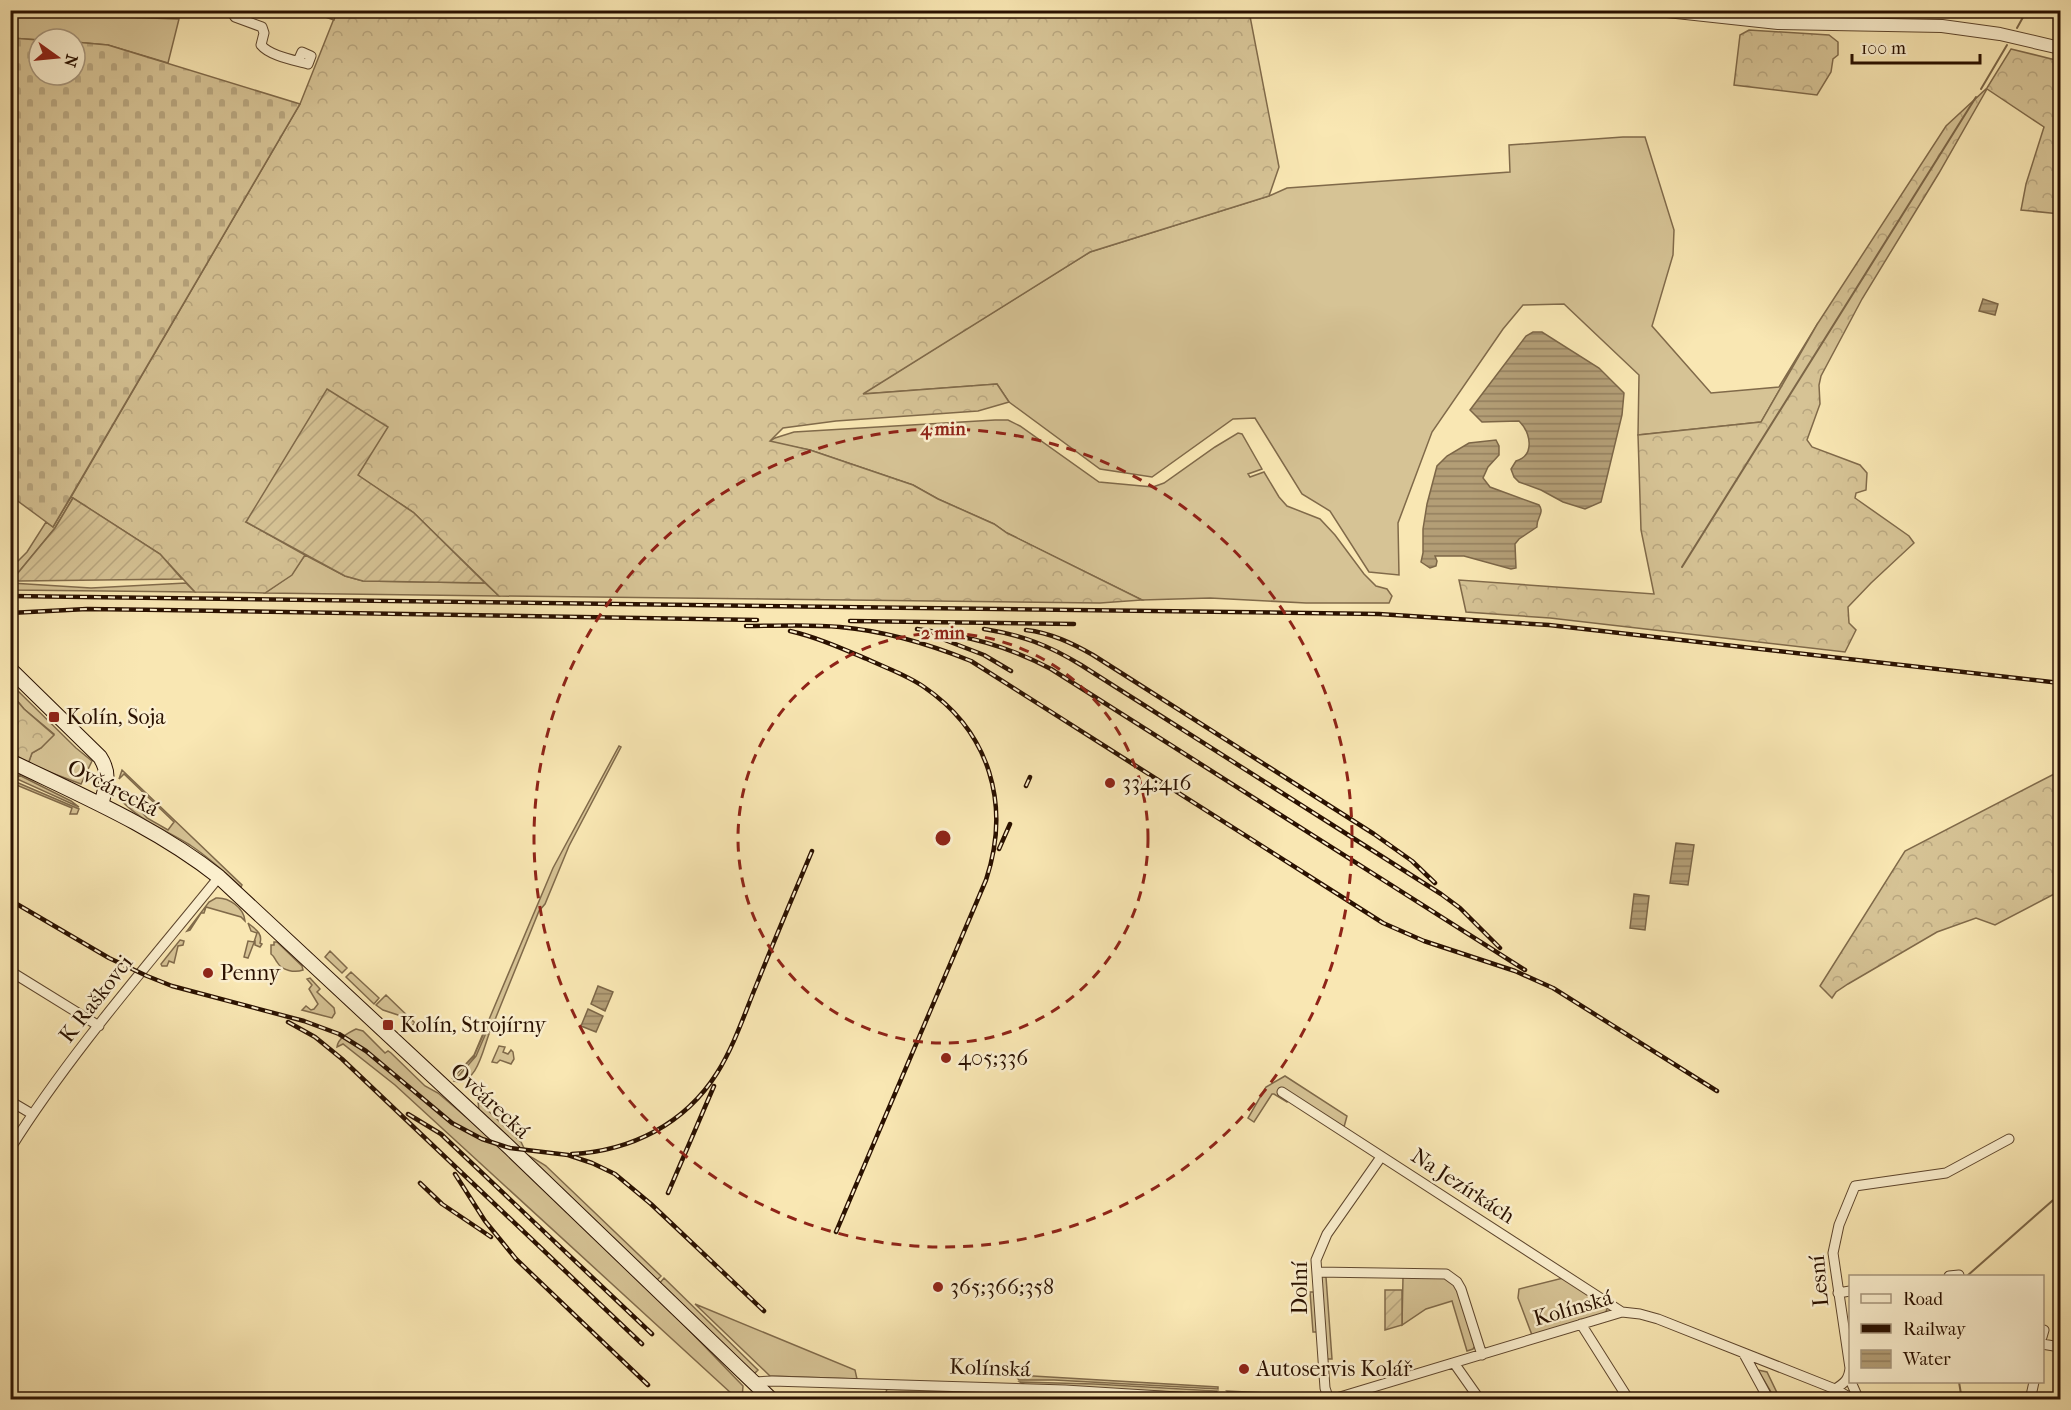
<svg xmlns="http://www.w3.org/2000/svg" width="2071" height="1410" viewBox="0 0 2071 1410" font-family="'IM FELL French Canon',serif">
<style>
.grass{fill:#d6c395;stroke:#806a4a;stroke-width:1.5}
.forest{fill:url(#forest-crowns);stroke:#806a4a;stroke-width:1.5}
.cemetery{fill:url(#cemetery-stones);stroke:#806a4a;stroke-width:1.5}
.garden{fill:url(#garden-furrows);stroke:#806a4a;stroke-width:1.5}
.water{fill:url(#water-rules);stroke:#7c6647;stroke-width:1.5}
.lines{fill:none;stroke-linecap:round;stroke-linejoin:round}
.stream{stroke:#7c6647;stroke-width:2}
.minor-casing{stroke:#5e462d;stroke-width:11}
.tertiary-casing{stroke:#5e462d;stroke-width:14}
.secondary-casing{stroke:#2a1100;stroke-width:16}
.minor{stroke:#fbefce;stroke-width:9}
.tertiary{stroke:#fbefce;stroke-width:12}
.secondary{stroke:#fbefce;stroke-width:14}
.rail-casing{stroke:#2a1100;stroke-width:4.5}
.rail{stroke:#fbefce;stroke-width:2;stroke-dasharray:7;stroke-linecap:butt}
.ring{fill:none;stroke:#8f2418;stroke-width:3;stroke-dasharray:10 8}
.poi-dot{fill:#8f2418;stroke:#fbefce;stroke-width:2}
.labels{text-anchor:middle;dominant-baseline:central;stroke-width:5;stroke-linejoin:round;paint-order:stroke}
.poi-label{font-size:22px;fill:#2a1100;stroke:#fbefce;text-anchor:start}
.street-label{font-size:22px;fill:#2a1100;stroke:#fbefce}
.centre{fill:#8f2418;stroke:#fbefce;stroke-width:3}
.ring-label{font-size:18px;text-anchor:middle;font-weight:bold;fill:#8f2418;stroke:#fbefce;stroke-width:5;stroke-linejoin:round;paint-order:stroke}
</style>
<defs>
<pattern id="forest-crowns" width="20" height="18" patternUnits="userSpaceOnUse" patternTransform="scale(1.5)"><rect width="20" height="18" fill="#d6c395"/><path d="M2 6a3 3 0 1 1 6 0M12 15a3 3 0 1 1 6 0" fill="none" stroke="#b8a67f"/></pattern>
<pattern id="cemetery-stones" width="16" height="16" patternUnits="userSpaceOnUse" patternTransform="scale(1.5)"><rect width="16" height="16" fill="#d6c395"/><path d="M2 7V4a2 2 0 0 1 4 0v3zM10 15v-3a2 2 0 0 1 4 0v3z" fill="#b8a67f"/></pattern>
<pattern id="garden-furrows" width="10" height="10" patternUnits="userSpaceOnUse" patternTransform="scale(1.5)"><rect width="10" height="10" fill="#d6c395"/><path d="M-1 1l2-2M0 10L10 0M9 11l2-2" fill="none" stroke="#b8a67f"/></pattern>
<pattern id="water-rules" width="6" height="5" patternUnits="userSpaceOnUse" patternTransform="scale(1.5)"><rect width="6" height="5" fill="#b39e76"/><path d="M0 2.5h6" fill="none" stroke="#927f5e"/></pattern>
</defs>
<rect width="100%" height="100%" fill="#f9e7b3"/>
<filter id="stains"><feTurbulence type="fractalNoise" baseFrequency=".00333" numOctaves="4"/><feColorMatrix values="0 0 0 0 .2 0 0 0 0 .09 0 0 0 0 .02 0 0 0 .5 -.17"/></filter>
<radialGradient id="worn" r=".72"><stop offset=".6" stop-color="#630" stop-opacity="0"/><stop offset="1" stop-color="#630" stop-opacity=".3"/></radialGradient>
<path class="grass" d="M10 11H45L90 16 179 19 168 63 108 45 75 42V39L39 40 11 38Z
M1623 137H1645L1674 230 1673 255 1652 326 1711 393 1779 387 1818 323 1761 422 1638 435 1639 375 1564 304 1523 305 1503 329 1432 432 1398 523 1399 575 1369 572 1330 511 1302 494 1255 418 1233 419 1152 477 1100 469 1009 402 997 384 862 394 1090 252 1269 196 1287 188 1510 172 1509 145Z
M995 420H1008L1020 426 1099 482 1153 487 1164 483 1215 447 1238 433 1242 434 1262 469 1248 474 1250 477 1264 472 1279 497 1287 506 1320 519 1335 535 1364 574 1376 586 1387 589 1392 596 1389 603H1306L1210 598 1142 600 1007 533 994 524 938 499 913 485 810 450 769 442 775 438 794 432Z
M71 497 73 498 55 528 13 579 11 578V568L27 552 46 522 53 527Z
M305 555 345 576 363 581 485 583 499 596 265 593 291 575Z
M11 583 91 588 186 583 195 592 11 590Z
M17 690 76 748 92 761 81 784 28 764 32 753 41 748 54 734 24 709 14 697Z
M619 746 621 747 569 846 545 904 539 911 490 1032 485 1031 474 1056 452 1079 474 1055 553 868Z
M122 770 242 885 241 887C225 872 208 857 190 845 166 830 137 819 119 798L122 790 147 818 168 830 174 822 124 774 119 779Z
M19 775 71 801 79 807 17 779Z
M16 782 79 809 77 814H70L72 808 14 784Z
M216 898C229 897 244 908 245 921L241 917 206 907 204 913H201L190 930 187 931 209 902Z
M248 923C255 929 263 933 260 943L262 944 260 947 255 945V940L248 958 244 957 248 941 254 942 257 933 251 931Z
M180 940 184 941 183 945 178 946 174 963 169 961 167 966H162L161 964Z
M274 942H277L302 966 303 970C295 973 282 971 277 962 275 959 274 956 271 954V945H274Z
M330 951 347 968 342 973 325 957Z
M351 972 379 998 374 1004 346 977Z
M310 978 320 989 317 992 334 1008 335 1013 332 1018 302 1010 306 1006 311 1010 314 1009 318 1004 309 989 312 985 307 979Z
M386 995 415 1023 411 1026 398 1015 383 1010 376 1005Z
M356 1029 363 1031 385 1053 388 1051 391 1053 425 1086 438 1093 487 1135 657 1297 743 1386 742 1399H738L732 1394 395 1085 343 1044 337 1047C338 1038 348 1033 356 1029Z
M486 1033 489 1034C483 1050 476 1087 454 1081L476 1056Z
M499 1046 505 1047 503 1052 508 1054 511 1050 513 1052 514 1059 511 1064 500 1060 497 1063 492 1062Z
M1285 1076 1347 1116 1344 1127 1292 1095 1287 1102 1274 1094H1272L1254 1122 1248 1118 1266 1087Z
M478 1101 521 1142 524 1148 515 1147 479 1111Z
M519 1151C524 1152 541 1163 546 1166L661 1276 656 1281Z
M1320 1275 1326 1277 1332 1359H1324Z
M1440 1275 1456 1285 1475 1346 1473 1349 1467 1351 1452 1301 1426 1309 1402 1325 1403 1277Z
M664 1278 758 1370 754 1374 659 1284Z
M1563 1278 1605 1305 1607 1310 1604 1314 1532 1335 1518 1298 1519 1289Z
M1310 1292H1315L1318 1332H1313Z
M695 1304 855 1370 857 1379 770 1376Z
M1758 1370 1767 1372 1780 1399H1775Z
M1015 1375 1218 1387V1389L1054 1380H1019Z
M1020 1382 1094 1384 1217 1391 1212 1394 1025 1385Z
M1227 1391 1284 1394V1397L1231 1395Z"/>
<path class="forest" d="M337 11H1249L1279 167 1269 196 1090 252 863 394 997 384 1009 402 978 411 836 421 783 428 770 441 810 450 913 485 938 499 994 524 1007 533 1142 600 1100 603 499 596 413 512 357 475 246 522 305 555 292 575 265 593 195 592 160 554 71 497 300 104Z
M1749 30 1829 35 1838 42V55L1833 59 1831 72 1817 95 1734 85 1740 35Z
M2011 49 2060 61V214L2021 210 2026 184 2044 127 1987 89 1939 173 1862 299 1821 376 1819 385 1820 404 1807 440 1812 447 1860 465 1867 473 1866 490 1856 493 1855 498 1909 536 1914 543 1871 583 1848 607 1849 623 1856 630 1845 652 1550 618 1466 612 1459 580 1654 594 1641 530 1638 435 1761 422 1818 323 1946 126 1987 88Z
M10 683 17 690 14 697 24 709 54 735 41 748 32 753 28 764 11 755Z
M2060 771V891L1995 925 1976 918 1937 932 1848 984 1836 992 1832 998 1820 986 1905 851Z
M887 1389 1148 1399 878 1400 885 1395Z"/>
<path class="cemetery" d="M308 11H337L334 20Z
M11 38 39 40V75H75V42L108 45 300 104 53 527 11 496Z"/>
<path class="garden" d="M327 389 388 427 358 475 414 513 485 583 363 581 345 576 246 522Z
M73 498 160 554 182 579 19 581 13 579 55 528Z
M1385 1290H1402V1325L1385 1330Z"/>
<path class="water" d="M1983 299 1998 304 1995 315 1979 311Z
M1533 332H1542L1599 368 1624 393 1622 415 1601 502 1585 509 1563 502 1541 490 1519 482 1514 477 1511 469 1516 461C1536 455 1530 432 1519 421L1482 422 1470 410 1526 336Z
M1496 440 1499 446V455L1488 467 1483 478 1490 487 1539 505C1545 513 1536 518 1537 527L1519 539 1515 544 1516 568 1511 569 1464 556H1435L1437 561 1436 566 1430 568 1421 562 1423 553V529L1427 504 1437 466 1447 456 1469 443Z
M1676 843 1694 845 1688 885 1670 883Z
M1634 894 1649 896 1645 930 1630 928Z
M598 986 613 992 605 1011 591 1004Z
M588 1009 603 1016 596 1032 581 1026Z"/>
<g class="lines">
<path class="stream" d="M2017 28 2027 10
M1981 89 2007 45
M1682 567 1976 97
M1967 1276 2060 1194
M1959 1382 1962 1400"/>
<defs>
<path id="minor" d="M110 10 173 12V10
M230 10 235 17 262 27 264 33 261 45C270 56 294 60 308 64L311 56 302 52 298 61
M10 971 99 1026
M1282 1092 1622 1312
M10 1101 32 1114
M10 1149C71 1052 147 966 219 877
M1317 1272 1446 1274 1457 1282 1461 1289 1482 1355
M1949 1276 1959 1275
M1838 1293 1850 1291
M1581 1324 1629 1400
M2042 1337 2044 1330
M2042 1344 2060 1347
M1744 1354 1769 1400
M1454 1363 1480 1400
M754 1382 772 1381 1065 1390 1226 1400
M1851 1382 1859 1400
M1835 1389C1845 1383 1849 1379 1850 1368L1833 1253 1839 1225 1855 1186 1946 1173 2009 1139
M1329 1400 1325 1388 1316 1260 1327 1234 1381 1157
M1330 1400 1622 1312 1640 1314 1658 1319 1835 1389 1854 1400
M2030 1400 2034 1382"/>
<path id="tertiary" d="M1658 10 1778 23 1942 26 2000 34 2060 48"/>
<path id="secondary" d="M10 669 100 757C111 774 106 786 101 805
M10 761C82 796 156 827 219 877L510 1148 772 1400"/>
</defs>
<use href="#minor" class="minor-casing"/>
<use href="#tertiary" class="tertiary-casing"/>
<use href="#secondary" class="secondary-casing"/>
<use href="#minor" class="minor"/>
<use href="#tertiary" class="tertiary"/>
<use href="#secondary" class="secondary"/>
<defs>
<path id="rail" d="M10 596 1379 614 1549 625 2060 683
M10 613 87 609 164 610 757 620
M850 621 1074 624
M746 626C777 626 809 624 840 627 885 631 929 644 971 661L1383 923 1424 941 1515 971 1553 988 1717 1091
M917 629C967 636 1006 645 1051 669L1525 970
M984 629C1022 635 1048 645 1081 665L1441 894 1460 908 1500 948
M1026 630C1051 633 1072 643 1093 655L1374 834 1412 861 1435 883
M790 631C816 637 841 648 867 659 886 668 907 675 924 687 990 732 1011 805 986 880L836 1232
M945 640 984 655 1011 671
M1026 786 1030 777
M999 849 1010 824
M10 900 109 958 147 976 172 986 304 1021 339 1034 366 1051 452 1123 482 1139 510 1148 568 1155 592 1163 615 1174 651 1204 764 1311
M288 1022 315 1037 342 1059 642 1344
M408 1114 441 1134 652 1334
M572 1154C631 1151 685 1124 717 1073 734 1046 744 1015 756 986 774 941 793 896 812 851
M455 1174 485 1221 516 1259 648 1385
M420 1183 442 1204 491 1237
M668 1193 714 1086"/>
</defs>
<use href="#rail" class="rail-casing"/>
<use href="#rail" class="rail"/>
</g>
<g class="ring">
<circle cx="943" cy="838" r="205"/>
<circle cx="943" cy="838" r="409"/>
</g>
<g class="poi-dot">
<rect x="48" y="711" width="12" height="12" rx="3"/>
<circle cx="1110" cy="783" r="6"/>
<circle cx="208" cy="973" r="6"/>
<rect x="382" y="1019" width="12" height="12" rx="3"/>
<circle cx="946" cy="1058" r="6"/>
<circle cx="938" cy="1287" r="6"/>
<circle cx="1244" cy="1369" r="6"/>
</g>
<g class="labels">
<g class="poi-label">
<text x="66" y="717">Kolín, Soja</text>
<text x="1122" y="783">334;416</text>
<text x="220" y="973">Penny</text>
<text x="400" y="1025">Kolín, Strojírny</text>
<text x="958" y="1058">405;336</text>
<text x="950" y="1287">365;366;358</text>
<text x="1256" y="1369">Autoservis Kolář</text>
</g>
<g class="street-label">
<text transform="translate(113 788) rotate(27)">Ovčárecká</text>
<text transform="translate(96 999) rotate(-52)">K Raškovci</text>
<text transform="translate(490 1101) rotate(43)">Ovčárecká</text>
<text transform="translate(1463 1186) rotate(33)">Na Jezírkách</text>
<text transform="translate(1819 1281) rotate(-95)">Lesní</text>
<text transform="translate(1300 1288) rotate(-90)">Dolní</text>
<text transform="translate(1573 1308) rotate(-16)">Kolínská</text>
<text transform="translate(990 1368) rotate(2)">Kolínská</text>
</g>
</g>
<circle cx="943" cy="838" r="9" class="centre"/>
<g class="ring-label">
<text x="943" y="435">4 min</text>
<text x="943" y="639">2 min</text>
</g>
<rect width="2071" height="1410" fill="none" stroke="#f9e7b3" stroke-width="36"/>
<rect x="12" y="12" width="2047" height="1386" fill="none" stroke="#2a1100" stroke-width="3"/>
<rect x="18" y="18" width="2035" height="1374" fill="none" stroke="#2a1100" stroke-width="1.5"/>
<rect x="1849" y="1275" width="195" height="108" fill="#fbefce" stroke="#a7967c" stroke-width="1.5"/>
<rect x="1861" y="1294" width="30" height="9" fill="#fbefce" stroke="#a7967c" stroke-width="1.5"/>
<text x="1903" y="1305" font-size="18" fill="#2a1100">Road</text>
<rect x="1861" y="1324" width="30" height="9" fill="#2a1100" stroke="#a7967c" stroke-width="1.5"/>
<text x="1903" y="1335" font-size="18" fill="#2a1100">Railway</text>
<rect x="1861" y="1350" width="30" height="18" fill="url(#water-rules)" stroke="#a7967c" stroke-width="1.5"/>
<text x="1903" y="1365" font-size="18" fill="#2a1100">Water</text>
<g transform="translate(57 57) rotate(105)"><circle r="28" fill="#fbefce" stroke="#a7967c" stroke-width="1.5"/>
<path d="M0-4.5L10 22L0 15L-10 22Z" fill="#8f2418"/>
<text y="-9" font-size="16" font-weight="bold" text-anchor="middle" fill="#2a1100">N</text>
</g>
<path d="M1852 54v9h128v-9" fill="none" stroke="#2a1100" stroke-width="3"/>
<text x="1861" y="54" font-size="18" fill="#2a1100" stroke="#fbefce" stroke-width="4.5" paint-order="stroke">100 m</text>
<rect width="100%" height="100%" filter="url(#stains)"/>
<rect width="100%" height="100%" fill="url(#worn)"/>
</svg>
